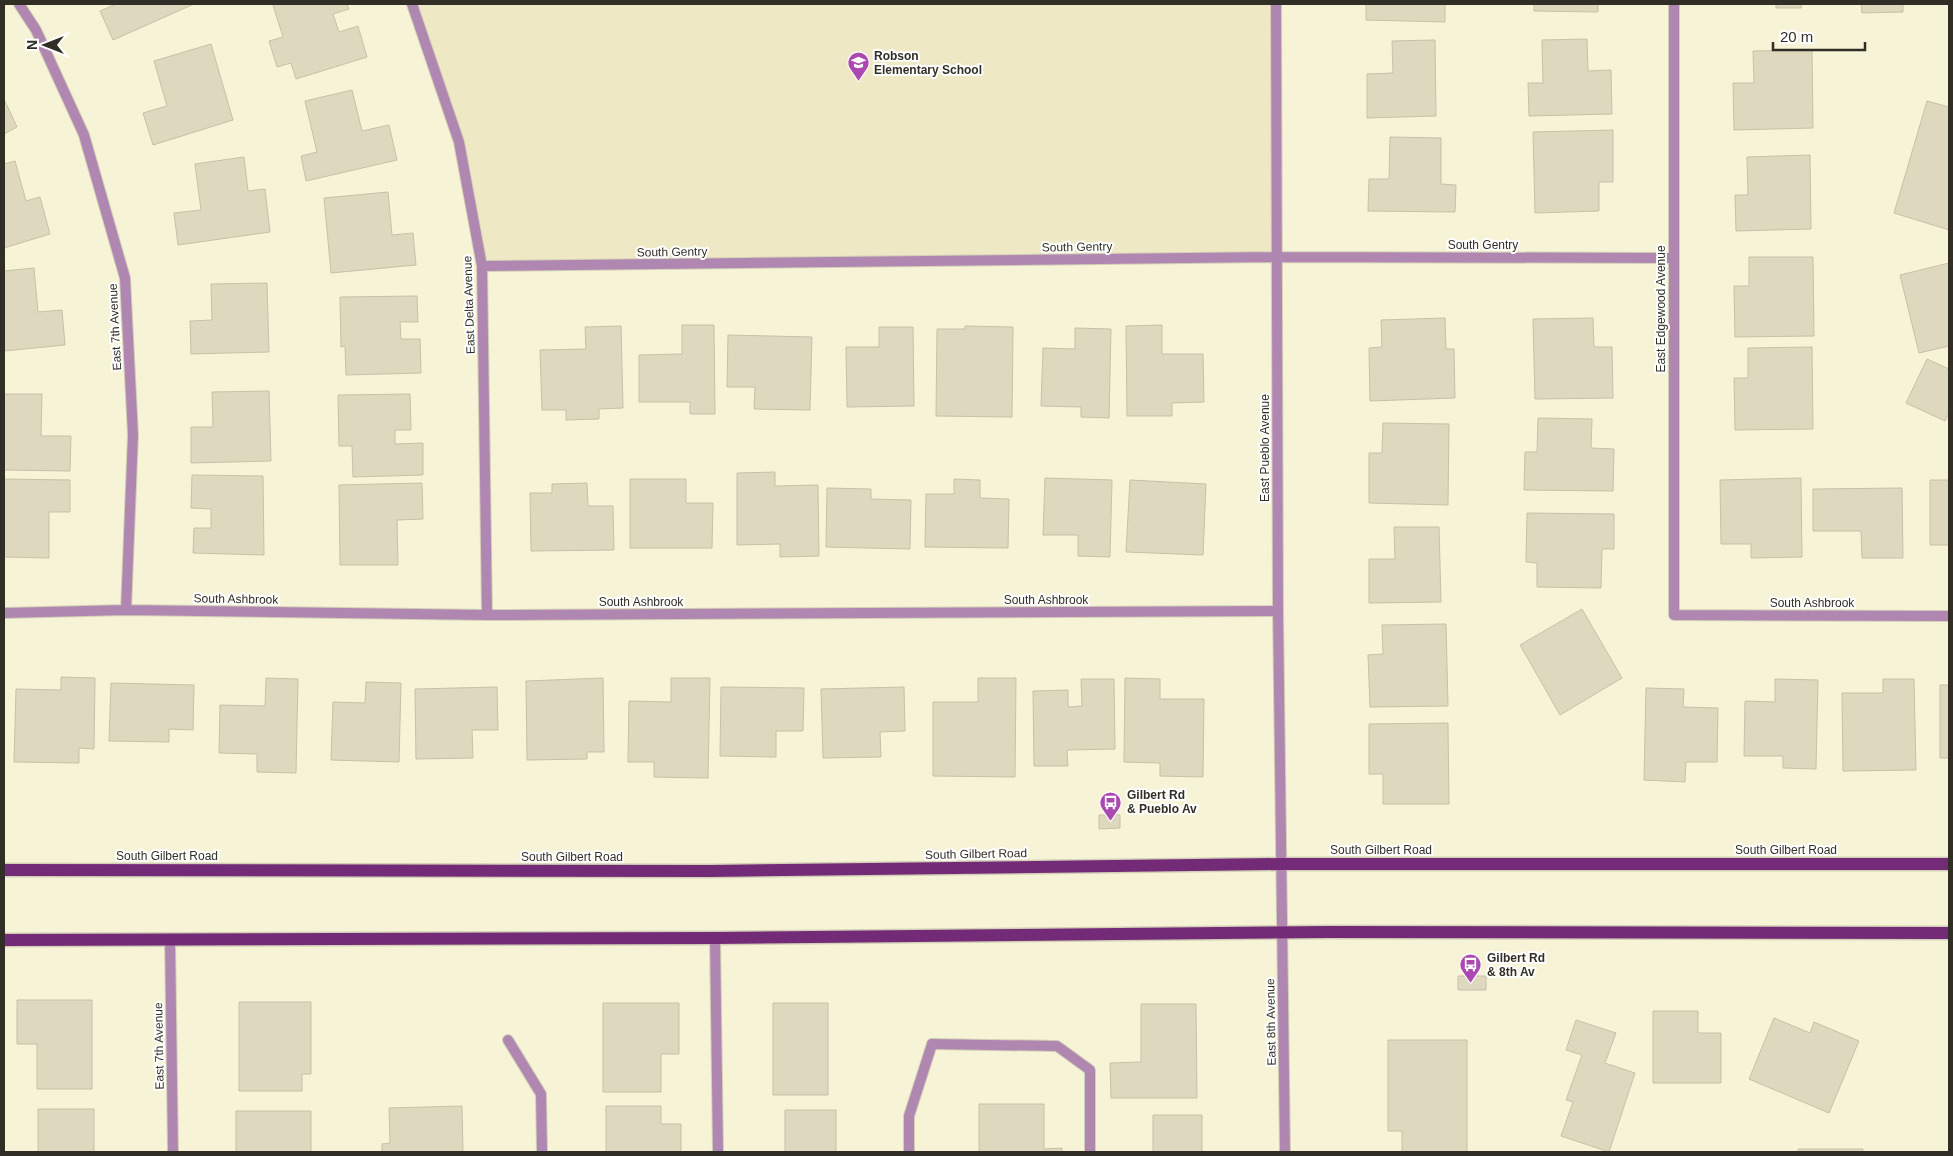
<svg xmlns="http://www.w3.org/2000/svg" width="1953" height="1156" viewBox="0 0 1953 1156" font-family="Arial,sans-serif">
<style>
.built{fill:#eee8c5}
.building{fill:#ded9be;stroke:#c6c1a7}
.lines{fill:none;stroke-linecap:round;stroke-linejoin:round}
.lane-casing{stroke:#d3d0b7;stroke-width:12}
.street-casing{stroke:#d3d0b7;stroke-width:12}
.primary-casing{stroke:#d3d0b7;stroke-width:15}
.lane{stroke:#b087b1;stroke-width:10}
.street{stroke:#b087b1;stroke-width:10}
.primary{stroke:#732a77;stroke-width:12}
.labels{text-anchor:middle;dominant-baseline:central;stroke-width:4;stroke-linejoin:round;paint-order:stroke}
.poi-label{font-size:12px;font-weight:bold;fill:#312f25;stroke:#fff;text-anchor:start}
.street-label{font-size:12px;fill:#312f25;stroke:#fff}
</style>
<rect width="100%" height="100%" fill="#f7f3d7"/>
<path class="built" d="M412 4H1276L1277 257 482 266 459 141Z"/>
<path class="building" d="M116 4H194L113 40 100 11Z
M278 4H347L349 9 333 14 339 32 358 26 367 57 296 79 291 63 277 67 269 41 283 37 273 5Z
M1366 4H1445V22L1366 20Z
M1534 4H1598V12L1534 11Z
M1776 4H1801V8H1776Z
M1861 4H1903V12L1862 13Z
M1587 39 1588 71 1611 70 1612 114 1529 116 1528 83H1543L1542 40Z
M1435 40 1436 116 1367 118V74L1393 73 1392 41Z
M211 44 233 120 153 145 143 113 167 106 154 61Z
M1812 50 1813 128 1734 130 1733 83H1754L1753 51Z
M352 90 362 131 389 125 397 160 306 181 301 156 317 152 305 101Z
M4 99 17 127 4 134Z
M1927 101 1949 107V230L1894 213Z
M1613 130V182H1599V211L1535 213 1533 132Z
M1390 137 1441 138V184L1456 185 1455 212 1368 211 1369 179H1389Z
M1810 155 1811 229 1736 231 1735 195H1748L1747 157Z
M244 157 248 191 265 189 270 232 178 245 174 213 201 210 195 164Z
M15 161 26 201 40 197 50 234 4 248V164Z
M388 192 392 235 413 233 416 265 331 273 324 198Z
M1749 257H1813L1814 336 1735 337 1734 286H1749Z
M1949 263V346L1919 353 1900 275Z
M34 268 38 312 62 310 65 345 4 351V271Z
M267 283 269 352 191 354 190 321 212 320 211 284Z
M417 296 418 322H400L401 339H420L421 373 346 375 345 346 341 347 340 297Z
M1445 318 1446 349H1454L1455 398 1370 401 1369 348 1382 347 1381 320Z
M1593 318 1594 347H1612L1613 398 1535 399 1533 319Z
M682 325H714L715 414H690V402H639V355L682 354Z
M1162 325V354H1203L1204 402 1172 403V416H1127L1126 326Z
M621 326 623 408 599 409V419L566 420V410H542L540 350 586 349 585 327Z
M965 326 1013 327 1012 417 936 416 937 329H965Z
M879 327H913L914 406 847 407 846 347H879Z
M1075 328 1111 329 1109 418 1081 417V407L1041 406 1043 348 1075 349Z
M728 335 812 337 810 410 754 409 755 387H727Z
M1812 347 1813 429 1735 430 1734 378H1748V348Z
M1927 359 1949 369V413L1945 421 1906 403Z
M269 391 271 461 191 463V427H213L212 392Z
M4 394H42L41 436H71L70 471 4 470Z
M410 394 411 430H395V444L423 443V475L353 477 352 446H339L338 395Z
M1538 418 1592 419 1591 448 1614 449 1613 491 1524 490 1525 452H1537Z
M1383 423 1449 424 1448 505 1369 503V453H1382Z
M775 472V486L818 485 819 556 780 557V544L737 545V473Z
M192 475 263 476 264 555 193 553 194 528H211V509L191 508Z
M1045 478 1112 480 1110 557 1078 556V535H1043Z
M1801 478 1802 557 1751 558V544H1721L1720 480Z
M4 479 70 480V512H49V558L4 557Z
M630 479H686V503H713L712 548H630Z
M954 479 980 480V498L1009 499 1008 548 925 547 926 494H954Z
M1130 480 1206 484 1203 555 1126 552Z
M1930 480H1949V545H1930Z
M422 483 423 519 397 520 398 565H340L339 485Z
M587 483 588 506H613L614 550 531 551 530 493H552V484Z
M827 488 871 489V499L911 500 910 549 826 547Z
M1902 488 1903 558H1862L1861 531H1813V489Z
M1527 513 1614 514V549H1602L1601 588 1537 587V563L1526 562Z
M1394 527H1439L1441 602 1369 603V559H1395Z
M1582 609 1622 678 1560 715 1520 645Z
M1446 624 1448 706 1370 707 1368 655 1383 654 1382 625Z
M61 677 95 678 94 749 79 748V763L14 762 16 689 61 690Z
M266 678 298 679 296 773 257 772V754L219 753 220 705 265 706Z
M603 678 604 752H587V759L527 760 526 681Z
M671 678H710L708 778 654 777V762H628L629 701 671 702Z
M978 678H1016L1015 777 933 776V702H978Z
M1125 678 1160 679V699H1204L1203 777 1160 776V763L1124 762Z
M1081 679H1114L1115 749 1067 750 1068 766H1034L1033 691 1068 690V707L1082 706Z
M1775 679 1818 680 1816 769 1783 768V756H1744L1745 701 1775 702Z
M1883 679H1914L1916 770 1843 771 1842 693H1883Z
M366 682 401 683 399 762 331 760 333 702 365 703Z
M111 683 194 685 193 730 169 729V742L109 741Z
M1940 685H1949V758H1940Z
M497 687 498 730H472L473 758 416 759 415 689Z
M721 687 804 688 803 731H776V757L720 756Z
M904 687 905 731 880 732 881 757 823 758 821 689Z
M1646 688 1684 689 1683 707 1718 708 1717 762H1686L1685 782 1644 780Z
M1448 723 1449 804H1383V774H1369V724Z
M1099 815H1120V828L1099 829Z
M1458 976H1486V990H1458Z
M17 1000H92V1089H37V1044H17Z
M239 1002H311V1074H302V1091H239Z
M603 1003H679V1054H661V1092H603Z
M773 1003H828V1095H773Z
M1141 1004H1196L1197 1098H1111L1110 1063 1141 1062Z
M1653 1011H1698V1033H1721V1083H1653Z
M1774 1018 1810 1033 1814 1022 1859 1041 1829 1113 1749 1079Z
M1576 1020 1616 1033 1605 1063 1635 1073 1609 1152 1561 1136 1573 1102 1566 1100 1582 1055 1566 1050Z
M1388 1040H1467V1152H1402V1131H1388Z
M979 1104H1044V1149L1062 1148V1152H979Z
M462 1106 463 1152H382V1144L390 1143 389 1108Z
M606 1106H661V1124H681V1152H606Z
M38 1109H94V1152H38Z
M785 1110H836V1152H785Z
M236 1111H311V1152H236Z
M1153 1115H1202V1152H1153Z
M1798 1149H1863V1152H1798Z"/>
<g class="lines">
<defs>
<path id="lane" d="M715 938 718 1152
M932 1044 1057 1046 1090 1070V1152"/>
<path id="street" d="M19 4 36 30 84 135 125 278 133 435 126 610
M412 4 459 142 482 266 487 615
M1276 4 1278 611 1285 1152
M1674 4V615L1949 616
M482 266 1277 257 1673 258
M4 613 126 610 487 615 1278 611
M170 940 173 1152
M508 1040 541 1094 542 1152
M909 1152V1116L932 1044"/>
<path id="primary" d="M4 870 711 871 1281 864H1949
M4 940 715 938 1328 932 1949 933"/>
</defs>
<use href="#lane" class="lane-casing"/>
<use href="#street" class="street-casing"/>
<use href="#primary" class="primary-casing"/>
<use href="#lane" class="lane"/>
<use href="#street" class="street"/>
<use href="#primary" class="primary"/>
</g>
<defs>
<symbol id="school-pin" viewBox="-11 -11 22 30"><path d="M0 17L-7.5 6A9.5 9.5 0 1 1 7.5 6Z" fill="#ab49b0" stroke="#fff"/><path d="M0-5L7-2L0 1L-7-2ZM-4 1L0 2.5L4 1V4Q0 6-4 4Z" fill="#fff"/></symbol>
<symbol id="bus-pin" viewBox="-11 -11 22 30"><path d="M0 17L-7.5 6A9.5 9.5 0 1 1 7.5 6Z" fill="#ab49b0" stroke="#fff"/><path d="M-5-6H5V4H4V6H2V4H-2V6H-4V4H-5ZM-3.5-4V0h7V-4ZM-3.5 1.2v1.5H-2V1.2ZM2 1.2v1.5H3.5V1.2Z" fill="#fff"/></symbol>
</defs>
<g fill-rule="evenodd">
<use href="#school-pin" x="846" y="50" width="25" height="34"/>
<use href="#bus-pin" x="1098" y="790" width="25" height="34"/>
<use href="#bus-pin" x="1458" y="952" width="25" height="34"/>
</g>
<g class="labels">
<g class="poi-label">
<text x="874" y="56">Robson<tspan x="874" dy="14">Elementary School</tspan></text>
<text x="1127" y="795">Gilbert Rd<tspan x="1127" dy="14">&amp; Pueblo Av</tspan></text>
<text x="1487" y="958">Gilbert Rd<tspan x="1487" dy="14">&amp; 8th Av</tspan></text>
</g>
<g class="street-label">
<text x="1483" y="245">South Gentry</text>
<text transform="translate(1077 247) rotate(-1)">South Gentry</text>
<text transform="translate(672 252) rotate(-1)">South Gentry</text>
<text transform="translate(469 305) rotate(-92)">East Delta Avenue</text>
<text transform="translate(1661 309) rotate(-90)">East Edgewood Avenue</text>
<text transform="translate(115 327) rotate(-93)">East 7th Avenue</text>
<text transform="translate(1265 448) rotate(-90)">East Pueblo Avenue</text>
<text transform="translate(236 599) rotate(1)">South Ashbrook</text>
<text x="1046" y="600">South Ashbrook</text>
<text x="641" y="602">South Ashbrook</text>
<text x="1812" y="603">South Ashbrook</text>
<text x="1381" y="850">South Gilbert Road</text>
<text x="1786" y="850">South Gilbert Road</text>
<text transform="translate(976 854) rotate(-1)">South Gilbert Road</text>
<text x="167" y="856">South Gilbert Road</text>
<text x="572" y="857">South Gilbert Road</text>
<text transform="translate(1271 1022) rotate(-91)">East 8th Avenue</text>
<text transform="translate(159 1046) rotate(-91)">East 7th Avenue</text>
</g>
</g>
<rect width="1953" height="1156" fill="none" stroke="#312f25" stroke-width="10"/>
<g transform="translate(45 45) rotate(270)" stroke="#ffffff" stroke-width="4" paint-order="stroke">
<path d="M0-4L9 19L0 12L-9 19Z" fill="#312f25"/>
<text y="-8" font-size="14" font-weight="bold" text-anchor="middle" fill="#312f25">N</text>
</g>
<path d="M1773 42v8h92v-8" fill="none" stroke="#312f25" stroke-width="2.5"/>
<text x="1780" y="42" font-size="15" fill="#312f25" stroke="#ffffff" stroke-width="4" paint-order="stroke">20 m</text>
</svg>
